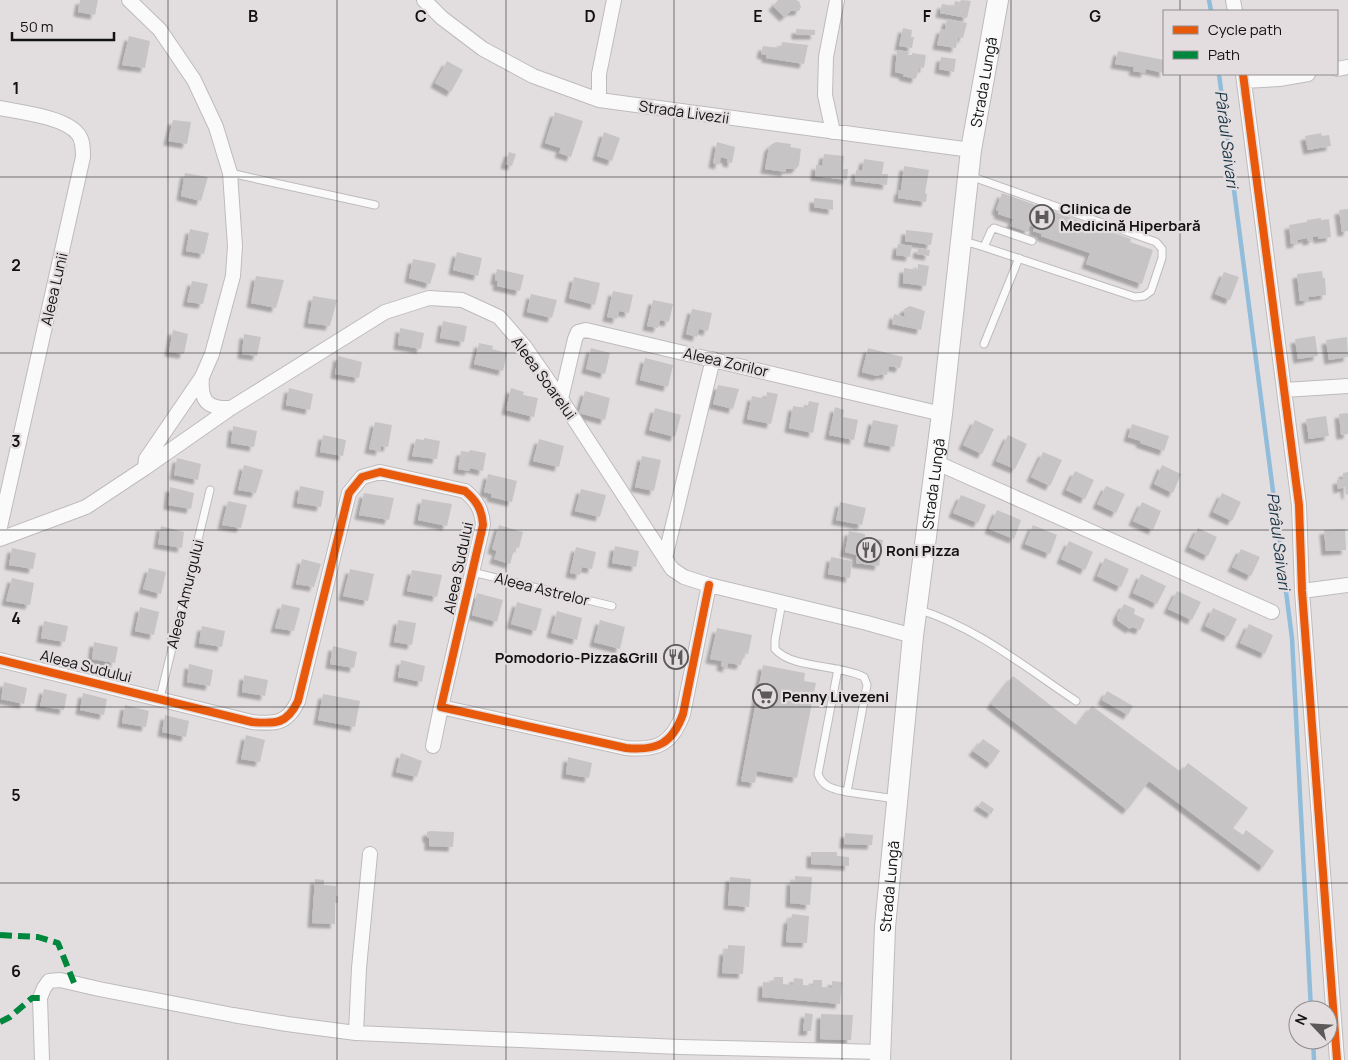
<svg xmlns="http://www.w3.org/2000/svg" width="1348" height="1060" viewBox="0 0 1348 1060" font-family="Manrope,sans-serif">
<style>
.lines{fill:none;stroke-linecap:round;stroke-linejoin:round}
.stream{stroke:#91bdda;stroke-width:4.5}
.building{fill:#c6c4c4;filter:url(#shadow)}
.service-casing{stroke:#bebbbc;stroke-width:9}
.minor-casing{stroke:#bebbbc;stroke-width:16}
.secondary-casing{stroke:#bebbbc;stroke-width:22}
.service{stroke:#fbfafa;stroke-width:7}
.minor{stroke:#fbfafa;stroke-width:14}
.secondary{stroke:#fbfafa;stroke-width:20}
.quiet{stroke:#00873e;stroke-width:6;stroke-dasharray:12 6;stroke-linecap:butt}
.cycleway-casing{stroke:#e3dddf;stroke-width:11}
.cycleway{stroke:#e8590c;stroke-width:8}
.grid{fill:none;stroke:#131212;stroke-width:1;stroke-opacity:0.55}
.labels{text-anchor:middle;dominant-baseline:central;stroke-width:4.5;stroke-linejoin:round;paint-order:stroke}
.street-label{font-size:15px;fill:#131212;stroke:#e3dddf}
.poi-label{font-size:15px;font-weight:bold;fill:#131212;stroke:#e3dddf;text-anchor:start}
.water-label{font-size:16px;font-style:italic;fill:#173546;stroke:#e3dddf}
.grid-label{font-size:16px;text-anchor:middle;font-weight:bold;fill:#131212;stroke:#e3dddf;stroke-width:4.5;stroke-linejoin:round;paint-order:stroke}
</style>
<defs>
<filter id="shadow"><feDropShadow dx="-4.5" dy="4.5" stdDeviation="1" flood-color="#0004"/></filter>
</defs>
<rect width="100%" height="100%" fill="#e2dee0"/>
<g class="lines">
<path class="stream" d="M1209 0 1211 11
M1219 74 1292 638 1311 1010
M1313 1040 1314 1060"/>
</g>
<path class="building" d="M80 0H98L95 15 78 12Z
M778 0H797V1H799L801 7 799 11H791L784 17 773 6Z
M961 0 971 1 967 18 940 13 942 4 954 6 955 1 960 2Z
M947 19 967 23 963 38 958 37 956 48 937 45 941 29H945Z
M903 28 912 30 911 37H914L912 48 899 46Z
M796 29 815 30V35H796Z
M129 36 150 41 145 68 122 65Z
M782 42 808 45 804 64 766 58V55L761 54 763 46 781 48Z
M897 50 909 52 908 55H912V53L926 55 924 68 919 67 916 79 903 76 904 74 895 72Z
M1118 51 1164 60V73L1146 69 1145 73 1133 71 1134 67 1115 64Z
M941 57 956 59 954 72 939 69Z
M447 61 463 70 451 92 435 83Z
M555 112 583 121 571 157 559 153 561 148 545 143Z
M173 120 191 122 187 144 168 141Z
M604 132 620 138 612 161 597 156Z
M1321 133 1322 136 1329 135 1331 146 1308 150 1305 136Z
M717 142 735 147 732 163 727 162V159L721 157 719 165 713 163Z
M776 142 791 144 790 147 801 149 799 165 796 169H786V172L765 169 769 147 772 144Z
M509 152 516 154 512 166 505 164Z
M824 154 844 156 843 169H848L847 180 815 176 816 165 822 166Z
M864 159 884 162 882 174H888L887 185 855 181 856 170 862 171Z
M904 166 929 170 925 193 927 194 926 202 898 198 899 190H901Z
M185 173 208 177 201 201 181 196Z
M1002 193 1131 239 1130 242 1153 250 1142 284 1086 264 1090 253 1041 236 1042 234 1033 231 1035 227 1030 225 1028 232 1010 226 1013 219 998 214 999 211 996 210Z
M814 198 833 200V210L814 207Z
M1348 209V231L1342 232 1339 210Z
M1321 218V220L1329 219 1331 237 1318 239V236L1313 237V240L1307 241V238L1297 240 1298 243 1291 244 1289 225 1307 222V220Z
M190 229 209 233 204 254 186 251Z
M906 230 933 233 931 245 905 241Z
M898 244 912 246 910 257 896 255Z
M918 248 930 250 929 256 917 254Z
M457 252 482 258 478 276 453 270Z
M413 259 434 263 436 265 430 284 409 278Z
M918 264 929 266 926 286 903 283 904 268 918 270Z
M497 269 524 275 520 291 497 286 498 281 495 280Z
M1322 271 1323 278H1325L1326 295 1308 297 1309 300 1300 301 1297 274Z
M1224 272 1239 277 1230 300 1215 294Z
M256 276 284 280 276 308 251 303Z
M574 277 600 283 595 305 569 298Z
M192 281 208 284 203 304 187 302Z
M613 291 633 295 629 313 619 311 617 319 607 317Z
M531 294 557 300 552 318 527 312Z
M313 296 337 300 330 326 308 323Z
M653 300 673 304 669 322 660 320 658 328 647 326Z
M910 306 925 311 921 330 892 324 894 314 905 317 904 309Z
M692 309 712 313 708 331 699 329 697 337 686 334Z
M443 321 467 326 464 342 440 338Z
M400 328 424 333 421 349 398 345Z
M173 330 188 334 184 354 169 352Z
M244 334 261 337 257 356 242 354Z
M1315 336 1318 356 1298 359 1295 339Z
M1347 337 1348 357 1329 360 1326 340Z
M479 343 493 346 492 349 507 353 503 371 474 364Z
M591 348 610 353 605 374 586 369Z
M868 348 903 357 900 368 889 366 887 375 882 374 877 376 862 372Z
M338 356 362 362 359 378 335 374Z
M645 358 673 365 668 387 640 380Z
M718 385 739 389 733 409 713 404Z
M289 388 313 394 310 410 286 405Z
M511 388 524 392 523 395 538 398 534 417 506 410Z
M585 391 610 398 605 420 579 413Z
M767 392 778 394 771 424 747 419 752 396 766 399Z
M809 401 819 403 813 433 789 428 793 406 807 408Z
M835 407 844 410 843 417 858 420 854 440 829 435Z
M655 408 681 415 675 437 649 430Z
M1348 413V434L1341 435 1339 414Z
M1326 416 1329 436 1309 439 1306 419Z
M873 420 898 425 894 447 868 442Z
M975 420 994 429 982 454 963 445Z
M375 422 392 425 388 447 381 446 380 451 369 449Z
M1132 424 1169 436 1164 451 1140 443 1141 441 1128 437Z
M233 426 257 431 254 447 231 443Z
M323 435 346 440 343 456 320 452Z
M1008 435 1027 444 1015 469 996 461Z
M424 438 440 441 437 459 412 456 416 439 424 440Z
M539 439 564 446 559 467 533 461Z
M470 450 486 453 483 471 470 468 469 471 458 469 461 451 469 452Z
M1043 452 1062 460 1050 486 1031 477Z
M642 456 661 460 654 491 635 487Z
M177 458 201 464 198 480 174 475Z
M244 465 263 470 256 493 238 490Z
M1162 465 1181 474 1173 493 1154 484Z
M1075 471 1094 480 1085 499 1066 490Z
M1348 472V494L1346 495 1345 487 1338 489 1337 480 1343 479V473Z
M488 474 517 481 512 502 491 497 492 494 484 492Z
M300 486 324 491 321 507 297 503Z
M1106 486 1125 494 1116 513 1097 504Z
M170 487 194 493 191 509 168 505Z
M581 489 606 495 600 517 575 511Z
M364 493 394 498 389 520 359 515Z
M1222 493 1241 502 1232 521 1213 512Z
M961 495 986 505 978 523 953 513Z
M422 499 452 504 447 526 418 520Z
M228 501 247 505 241 528 222 525Z
M840 502 866 508 862 525 836 520Z
M1142 502 1161 511 1153 530 1133 521Z
M997 510 1021 520 1014 539 989 529Z
M499 525 523 532 519 548 515 547 510 564 494 559 497 551 492 549Z
M1033 525 1057 535 1050 554 1025 544Z
M161 526 184 532 182 548 158 544Z
M1198 528 1217 537 1208 556 1189 547Z
M1345 529 1346 550 1326 551 1324 530Z
M849 531 865 534V537L883 540 879 566 856 563 857 555 845 552Z
M1069 541 1093 552 1085 570 1061 559Z
M615 546 639 551 636 567 612 563Z
M576 547 596 552 592 569 582 567 580 575 570 573Z
M12 548 36 553 33 569 9 565Z
M1241 549 1260 557 1251 576 1232 567Z
M831 557 852 561 850 578 828 574Z
M1105 558 1129 569 1121 587 1097 576Z
M302 559 321 564 314 587 296 584Z
M149 568 166 572 161 594 143 589Z
M350 569 374 574 368 601 343 596Z
M412 570 442 575 437 597 407 591Z
M1141 574 1166 586 1157 604 1133 593Z
M12 578 34 583 30 605 6 601Z
M1177 591 1201 602 1192 620 1168 609Z
M477 593 503 600 497 622 472 615Z
M517 602 542 609 536 631 511 624Z
M282 604 300 608 294 631 275 628Z
M1124 604 1135 609 1134 614 1145 619 1140 630 1132 627 1130 629 1117 620 1118 618 1117 616Z
M140 607 159 612 154 635 135 631Z
M1213 608 1237 619 1228 637 1205 626Z
M557 611 582 618 577 640 551 633Z
M398 620 416 623 412 645 394 642Z
M600 620 625 627 620 649 594 642Z
M44 621 68 626 65 642 41 638Z
M1249 624 1273 635 1265 654 1240 643Z
M202 626 225 631 222 647 199 643Z
M717 628 752 635 748 654 744 653 741 665 728 663 727 668 721 666 722 661 710 659Z
M94 642 118 647 115 663 92 659Z
M333 646 357 652 354 668 330 664Z
M401 660 425 666 422 682 398 677Z
M189 664 213 670 210 686 187 682Z
M763 665 805 673 804 681 816 683 797 778 757 771 755 783 741 781Z
M244 675 268 680 265 696 242 692Z
M1013 676 1077 726 1092 706 1181 772 1188 763 1248 808 1233 828 1243 835 1246 830 1274 851 1263 867 1149 781 1127 810 991 704Z
M4 682 27 688 24 704 1 699Z
M44 689 67 694 64 710 40 706Z
M1107 691 1133 706 1128 715 1102 700Z
M83 693 107 699 104 715 80 710Z
M323 694 360 701 355 727 318 720Z
M125 705 149 711 146 727 122 723Z
M165 715 189 721 186 737 162 732Z
M246 735 265 740 260 762 241 759Z
M983 739 1000 751 991 764 973 751Z
M401 753 422 761 417 777 396 772Z
M568 757 592 763 589 778 566 774Z
M982 801 994 809 991 814 978 806Z
M430 831 454 832 453 847 429 846V838H427V832Z
M845 833 873 835 872 845 844 844Z
M811 852H837V856L849 857V866L811 864Z
M795 876 812 877 810 905 790 903 791 880 795 881Z
M730 877 751 879 749 907 728 905Z
M315 879 324 880V885L336 886V896H338V903H335V924L312 923Z
M792 914 809 916 807 943 786 942 788 919H791Z
M728 945 745 946 743 974 722 973 724 950 728 951Z
M774 977H783V984L793 985 794 978 803 979V985L813 986V980H822V987L832 988V981L842 982 840 1004 762 997 763 982 773 983Z
M805 1013 813 1014 811 1031H803Z
M821 1014 853 1015 851 1040 820 1039Z"/>
<g class="lines">
<defs>
<path id="service" d="M230 173 375 205
M970 176 1156 242 1162 249V258L1151 291 1144 296 1135 297 984 247
M964 241 984 247 991 231 994 228 1032 241
M984 344 1019 258
M472 572 612 606
M782 602 775 640V649C792 669 839 664 864 677L867 685 847 792C834 789 823 788 818 774L838 669
M917 609C976 627 1025 667 1076 701
M160 698 210 490
M847 792 896 799"/>
<path id="minor" d="M424 0 442 18 483 49 533 76 599 100 971 150
M1233 0 1235 11
M1337 69 1348 67
M1243 74 1299 505 1302 591 1337 1060
M1244 81 1279 79 1308 74
M599 100V74L614 0
M0 108C20 112 65 117 78 134 83 140 83 149 83 157L0 527
M833 132 825 95 826 57 837 0
M202 377C200 401 207 409 231 408
M1284 390 1348 386
M561 399 575 339 578 332 586 330 942 414
M935 462 1272 612
M145 468 231 408 385 312 429 298 462 300 499 317 525 347 561 399 672 569 684 577 709 585 867 623 913 636
M0 539 86 507 145 468 146 459 202 377 212 354 233 276 235 246 230 173 216 127 194 80 160 30 129 0
M665 558 713 359
M1302 591 1348 585
M0 660 252 722C276 724 287 724 298 701L349 493 362 477 380 472 465 491C477 501 482 510 483 525L441 707 626 748C657 751 672 744 683 714L709 585
M433 746 441 707
M356 1033 359 968 370 854
M42 1060 40 998 44 988 49 981 60 980 99 989 233 1015 287 1024 356 1033 680 1047 881 1052"/>
<g id="secondary">
<path id="s1" d="M880 1060 885 927 913 636 942 414 971 150 998 0"/>
</g>
</defs>
<use href="#service" class="service-casing"/>
<use href="#minor" class="minor-casing"/>
<use href="#secondary" class="secondary-casing"/>
<use href="#service" class="service"/>
<use href="#minor" class="minor"/>
<use href="#secondary" class="secondary"/>
<path class="quiet" d="M0 935 38 937 58 943 74 983
M0 1022 10 1017 32 998H40"/>
<defs>
<path id="cycleway" d="M1243 74 1299 505 1302 591 1337 1060
M0 660 252 722C276 724 287 724 298 701L349 493 362 477 380 472 465 491C477 501 482 510 483 525L441 707 626 748C657 751 672 744 683 714L709 585"/>
</defs>
<use href="#cycleway" class="cycleway-casing"/>
<use href="#cycleway" class="cycleway"/>
</g>
<path class="grid" d="M168 0V1060M337 0V1060M506 0V1060M674 0V1060M842 0V1060M1011 0V1060M1180 0V11M1180 74V1060M0 177H1348M0 353H1348M0 530H1348M0 707H1348M0 883H1348"/>
<defs>
<symbol id="hospital-ring" viewBox="-11 -11 22 22"><circle r="9.5" fill="#e3dddf" stroke="#5b595a" stroke-width="1.5"/><path d="M-5-5h3v3.5h4V-5h3V5h-3V1.5h-4V5h-3Z" fill="#5b595a"/></symbol>
<symbol id="restaurant-ring" viewBox="-11 -11 22 22"><circle r="9.5" fill="#e3dddf" stroke="#5b595a" stroke-width="1.5"/><path d="M-5-6h1v4h1v-4h1v4h1v-4h1v5L-1.5 .5V6h-2V.5L-5-1ZM5-6V6H3V1.5H1.5Q1.5-4 5-6Z" fill="#5b595a"/></symbol>
<symbol id="supermarket-ring" viewBox="-11 -11 22 22"><circle r="9.5" fill="#e3dddf" stroke="#5b595a" stroke-width="1.5"/><path d="M-6-5.5h2.5l.6 2H6L4.5 2H-2.5L-4.4-4H-6ZM-1.5 3.2a1.3 1.3 0 1 0 .1 0ZM3 3.2a1.3 1.3 0 1 0 .1 0Z" fill="#5b595a"/></symbol>
</defs>
<g fill-rule="evenodd">
<use href="#hospital-ring" x="1028" y="203" width="28" height="28"/>
<use href="#restaurant-ring" x="855" y="536" width="28" height="28"/>
<use href="#restaurant-ring" x="662" y="643" width="28" height="28"/>
<use href="#supermarket-ring" x="751" y="682" width="28" height="28"/>
</g>
<g class="labels">
<g class="street-label">
<text stroke="none"><textPath href="#s1" startOffset="984">Strada Lungă</textPath></text>
<text transform="translate(684 112) rotate(8)">Strada Livezii</text>
<text transform="translate(54 289) rotate(-77)">Aleea Lunii</text>
<text transform="translate(726 362) rotate(13)">Aleea Zorilor</text>
<text transform="translate(544 378) rotate(54)">Aleea Soarelui</text>
<text stroke="none"><textPath href="#s1" startOffset="579">Strada Lungă</textPath></text>
<text transform="translate(458 568) rotate(-78)">Aleea Sudului</text>
<text transform="translate(542 589) rotate(14)">Aleea Astrelor</text>
<text transform="translate(185 594) rotate(-76)">Aleea Amurgului</text>
<text transform="translate(86 666) rotate(14)">Aleea Sudului</text>
<text stroke="none"><textPath href="#s1" startOffset="174">Strada Lungă</textPath></text>
</g>
<g class="poi-label">
<text x="1060" y="208">Clinica de<tspan x="1060" dy="17">Medicină Hiperbară</tspan></text>
<text x="886" y="550">Roni Pizza</text>
<text x="658" y="657" text-anchor="end">Pomodorio-Pizza&amp;Grill</text>
<text x="782" y="696">Penny Livezeni</text>
</g>
<g class="water-label">
<text transform="translate(1227 139) rotate(83)">Pârâul Saivari</text>
<text transform="translate(1279 541) rotate(83)">Pârâul Saivari</text>
</g>
</g>
<g class="grid-label">
<text x="253" y="22">B</text>
<text x="421" y="22">C</text>
<text x="590" y="22">D</text>
<text x="758" y="22">E</text>
<text x="927" y="22">F</text>
<text x="1095" y="22">G</text>
<text x="16" y="94">1</text>
<text x="16" y="271">2</text>
<text x="16" y="447">3</text>
<text x="16" y="624">4</text>
<text x="16" y="801">5</text>
<text x="16" y="977">6</text>
</g>
<rect x="1163" y="10" width="175" height="65" fill="#e3dddf" stroke="#908c8d"/>
<rect x="1173" y="26" width="25" height="8" fill="#e8590c" stroke="#908c8d"/>
<text x="1208" y="35" font-size="15" fill="#131212">Cycle path</text>
<rect x="1173" y="51" width="25" height="8" fill="#00873e" stroke="#908c8d"/>
<text x="1208" y="60" font-size="15" fill="#131212">Path</text>
<g transform="translate(1313 1025) rotate(295)"><circle r="24" fill="#e3dddf" stroke="#908c8d"/>
<path d="M0-4L9 19L0 12L-9 19Z" fill="#5b595a"/>
<text y="-8" font-size="14" font-weight="bold" text-anchor="middle" fill="#131212">N</text>
</g>
<path d="M12 32v8h102v-8" fill="none" stroke="#131212" stroke-width="2.5"/>
<text x="20" y="32" font-size="15" fill="#131212" stroke="#e3dddf" stroke-width="4" paint-order="stroke">50 m</text>
</svg>
